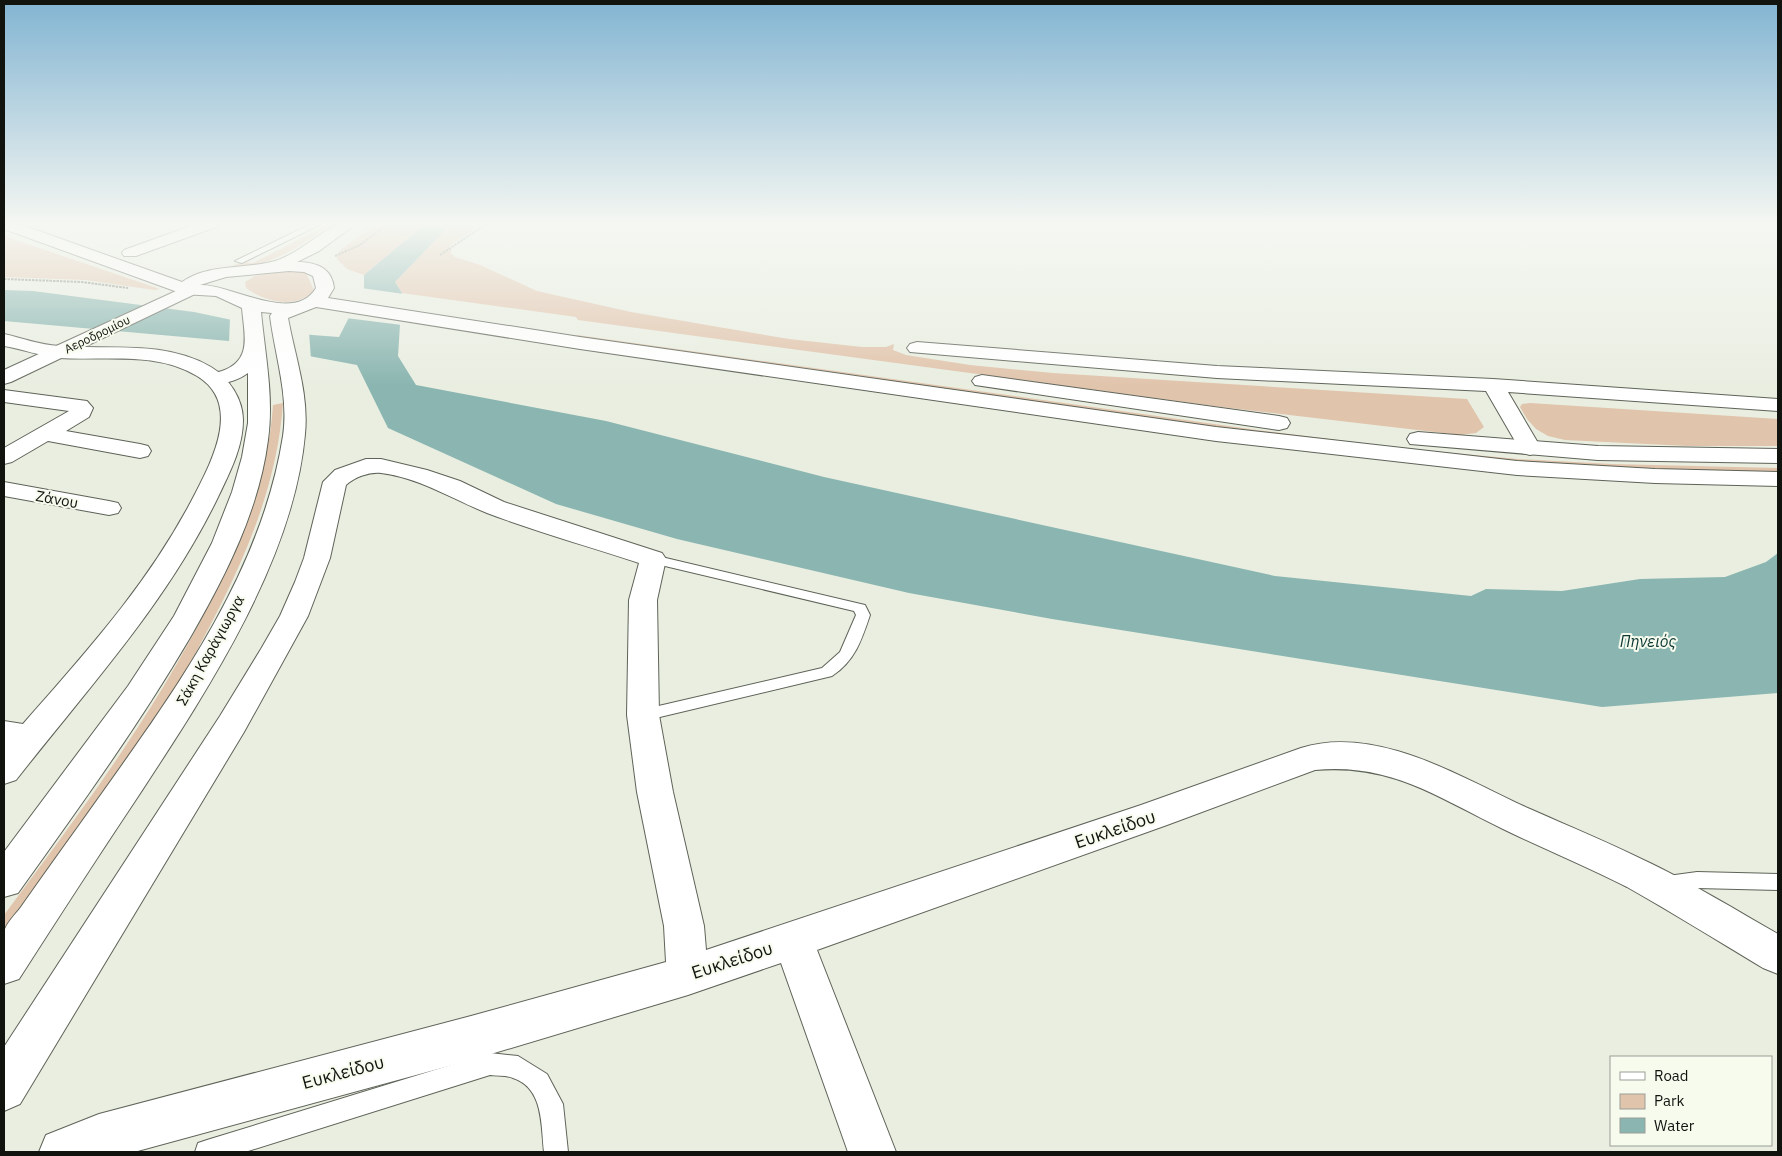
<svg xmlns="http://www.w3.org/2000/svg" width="1782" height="1156" viewBox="0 0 1782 1156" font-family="'IBM Plex Sans',sans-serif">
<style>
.green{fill:#e1c4ac}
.water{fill:#8ab5b0}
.pier{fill:#e9eee1}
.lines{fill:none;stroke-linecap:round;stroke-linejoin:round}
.lane-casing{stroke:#5e6358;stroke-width:2}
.street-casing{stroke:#5e6358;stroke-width:2}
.secondary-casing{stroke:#5e6358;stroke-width:2}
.primary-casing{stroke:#5e6358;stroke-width:2}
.path{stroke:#878a81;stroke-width:2;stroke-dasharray:2.5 1;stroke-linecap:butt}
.lane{fill:#fff;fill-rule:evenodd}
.street{fill:#fff;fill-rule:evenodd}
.secondary{fill:#fff;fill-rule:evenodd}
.primary{fill:#fff;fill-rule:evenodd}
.labels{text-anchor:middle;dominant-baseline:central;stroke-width:4;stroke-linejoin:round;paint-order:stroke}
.far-street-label{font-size:12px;fill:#11130f;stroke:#f6fbee}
.street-label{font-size:15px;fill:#11130f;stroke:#f6fbee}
.water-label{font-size:16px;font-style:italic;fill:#0d3734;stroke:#f6fbee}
.near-street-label{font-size:18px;fill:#11130f;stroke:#f6fbee}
</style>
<rect width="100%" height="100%" fill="#e9eee1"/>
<path class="green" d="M375 224H425L364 275 347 269 337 259 338 252Z
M455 224H482L449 246 452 249 451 253 455 257 480 265 537 291 631 312 789 339 862 347H886L894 344 893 350 906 355 970 365 1053 373 1467 399 1484 427 1476 433 1460 435 1213 406 578 320 576 317 402 293 395 282 445 230Z
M327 225H331C290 253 274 264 224 270L241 262 253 263Z
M4 236 160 289 154 290 85 280 4 277Z
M282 270 305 271 314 290C297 310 265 302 246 288L245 282 255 276Z
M577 335 1257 430 1410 449 1518 459 1612 464 1778 468V473L1585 468 1332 444 577 338Z
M283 403C276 504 229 592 181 680L4 938V915C79 814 154 715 210 602 243 538 268 477 273 405Z
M1530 403 1778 419V446H1687L1565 440 1548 436 1536 429 1527 419 1520 407 1522 404Z"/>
<path class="water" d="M425 224H455L445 230 395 282 402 293 398 356 416 385 606 421 824 477 1275 576 1471 596 1486 589 1562 591 1640 579 1725 577 1766 562 1778 553V693L1602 707 1052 619 909 593 677 539 556 504 388 428 357 365 229 341 4 321V290L33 291 194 312 299 334 339 337 364 288V275Z"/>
<path class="pier" d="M361 288 404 294 402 325 346 318Z
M230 317 309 332 311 359 229 343Z"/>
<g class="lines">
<defs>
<path id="lane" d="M311 224H321L242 263 235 261Z
M653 555 865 605 870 615C862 639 855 661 832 676L643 721 637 719 635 715 637 711 822 668 840 652 856 615 854 611 648 562 646 559Z
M1697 872 1778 874V890L1697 888 1667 891 1660 889 1657 883 1660 877Z
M490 1053 518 1056 547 1074 563 1104 568 1152H544C541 1126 544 1088 513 1078 507 1075 497 1076 490 1075L245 1152H195L198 1143 207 1140Z"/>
<path id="street" d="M196 224H218L216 227 136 256H124L122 253 124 250Z
M4 334C22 338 40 345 59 346 110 350 165 340 211 367 229 378 243 399 243 420 243 447 230 472 219 495 168 602 88 688 16 780L4 784V721L23 724C87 651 150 582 195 494 213 459 242 403 197 376 156 351 105 361 59 358 40 356 22 349 4 346Z
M917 342 1217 366 1493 379 1778 399V411L1508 392 1541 448 1538 453 1530 455 1522 453 1519 448 1486 391 1217 378 910 352 907 348 910 344Z
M4 390 87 401 93 408 89 417 66 431 140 444 148 446 151 451 148 456 140 458 48 441 12 462 4 464V448L69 411 4 402Z
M366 459H381L427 470 460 481 504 502 662 553 666 559 657 600 659 715 673 792 704 926 706 950 1141 805 1301 748C1378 724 1463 779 1530 809 1571 827 1612 844 1652 864 1695 885 1736 910 1778 934V974L1763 968C1718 941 1673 913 1627 887 1586 866 1544 849 1503 829 1438 798 1392 763 1315 770L1167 825 817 950 896 1152H848L781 963 688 995 471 1060 134 1152H39L46 1135 99 1114 471 1016 666 962 664 926 637 792 627 715 629 600 639 563C588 546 537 532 487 513 452 499 420 478 381 473 369 472 355 477 346 485L330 558 308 616 244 732 20 1104 4 1111V1047L220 716 261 649 280 616 295 582 304 558 323 482 335 470Z
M4 482 109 501 118 503 121 508 118 513 109 515 4 496Z"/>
<path id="secondary" d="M189 285 195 286 198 290 195 294 11 382 4 384V370Z"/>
<path id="primary" d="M4 224H19L182 282C207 264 242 269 271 262 294 257 316 235 337 225 342 223 351 224 356 224L319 251 297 262C316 262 332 268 334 288L328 298 580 337 1216 427 1517 461 1655 469 1778 472V486L1655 483 1517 475 1216 441 580 349 316 307 288 318C295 357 309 394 305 434 294 561 205 694 137 798 97 858 58 918 19 979L4 984C3 973 1 941 4 932 6 923 16 914 21 907 40 880 59 853 78 827 162 708 260 583 283 436 289 395 275 356 270 316L272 313 261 312C265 354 274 397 268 440 259 510 226 575 191 636 139 725 78 809 18 893L4 897V852L128 686 174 616 212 543 232 492 242 457 248 423V373C237 381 221 386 208 383L205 379C209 373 215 373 222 371 253 360 244 334 242 308L216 296 183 294 4 229ZM289 271 304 272 313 276 316 288C294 325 231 284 200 285L226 277Z
M982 375 1279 416 1287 418 1290 423 1287 428 1279 430 975 385 972 381 975 377Z
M1418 432 1598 446 1778 449V463L1598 460 1410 444 1407 439 1410 434Z"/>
</defs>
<use href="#lane" class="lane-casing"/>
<use href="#street" class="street-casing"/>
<use href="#secondary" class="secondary-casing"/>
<use href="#primary" class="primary-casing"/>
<path class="path" d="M440 255 486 224
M335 256 360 245 388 224
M4 279 82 282 128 288"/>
<use href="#lane" class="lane"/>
<use href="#street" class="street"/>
<use href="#secondary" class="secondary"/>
<use href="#primary" class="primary"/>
</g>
<linearGradient id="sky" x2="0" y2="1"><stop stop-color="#82b4d2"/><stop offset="0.58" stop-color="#f5f7f2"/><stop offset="1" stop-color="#f5f7f2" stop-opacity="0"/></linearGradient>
<rect width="1782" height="386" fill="url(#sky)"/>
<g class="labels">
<g class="far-street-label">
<text transform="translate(97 334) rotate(-26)">Αεροδρομίου</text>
</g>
<g class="street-label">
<text transform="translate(57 499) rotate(10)">Ζάνου</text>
<text transform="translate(210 650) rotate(-61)">Σάκη Καράγιωργα</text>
</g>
<g class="water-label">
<text x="1648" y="641">Πηνειός</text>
</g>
<g class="near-street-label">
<text transform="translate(1115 829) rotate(-19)">Ευκλείδου</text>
<text transform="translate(732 960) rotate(-18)">Ευκλείδου</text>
<text transform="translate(343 1072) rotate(-15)">Ευκλείδου</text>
</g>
</g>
<rect width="1782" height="1156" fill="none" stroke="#11130f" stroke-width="10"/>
<rect x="1610" y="1056" width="162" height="90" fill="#f6fbee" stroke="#9a9e95"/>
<rect x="1620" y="1072" width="25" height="8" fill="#ffffff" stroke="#9a9e95"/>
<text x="1654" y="1081" font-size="15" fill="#11130f">Road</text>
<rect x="1620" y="1094" width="25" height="15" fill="#e1c4ac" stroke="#9a9e95"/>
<text x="1654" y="1106" font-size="15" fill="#11130f">Park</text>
<rect x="1620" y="1118" width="25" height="15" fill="#8ab5b0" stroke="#9a9e95"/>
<text x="1654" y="1131" font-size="15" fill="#11130f">Water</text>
</svg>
